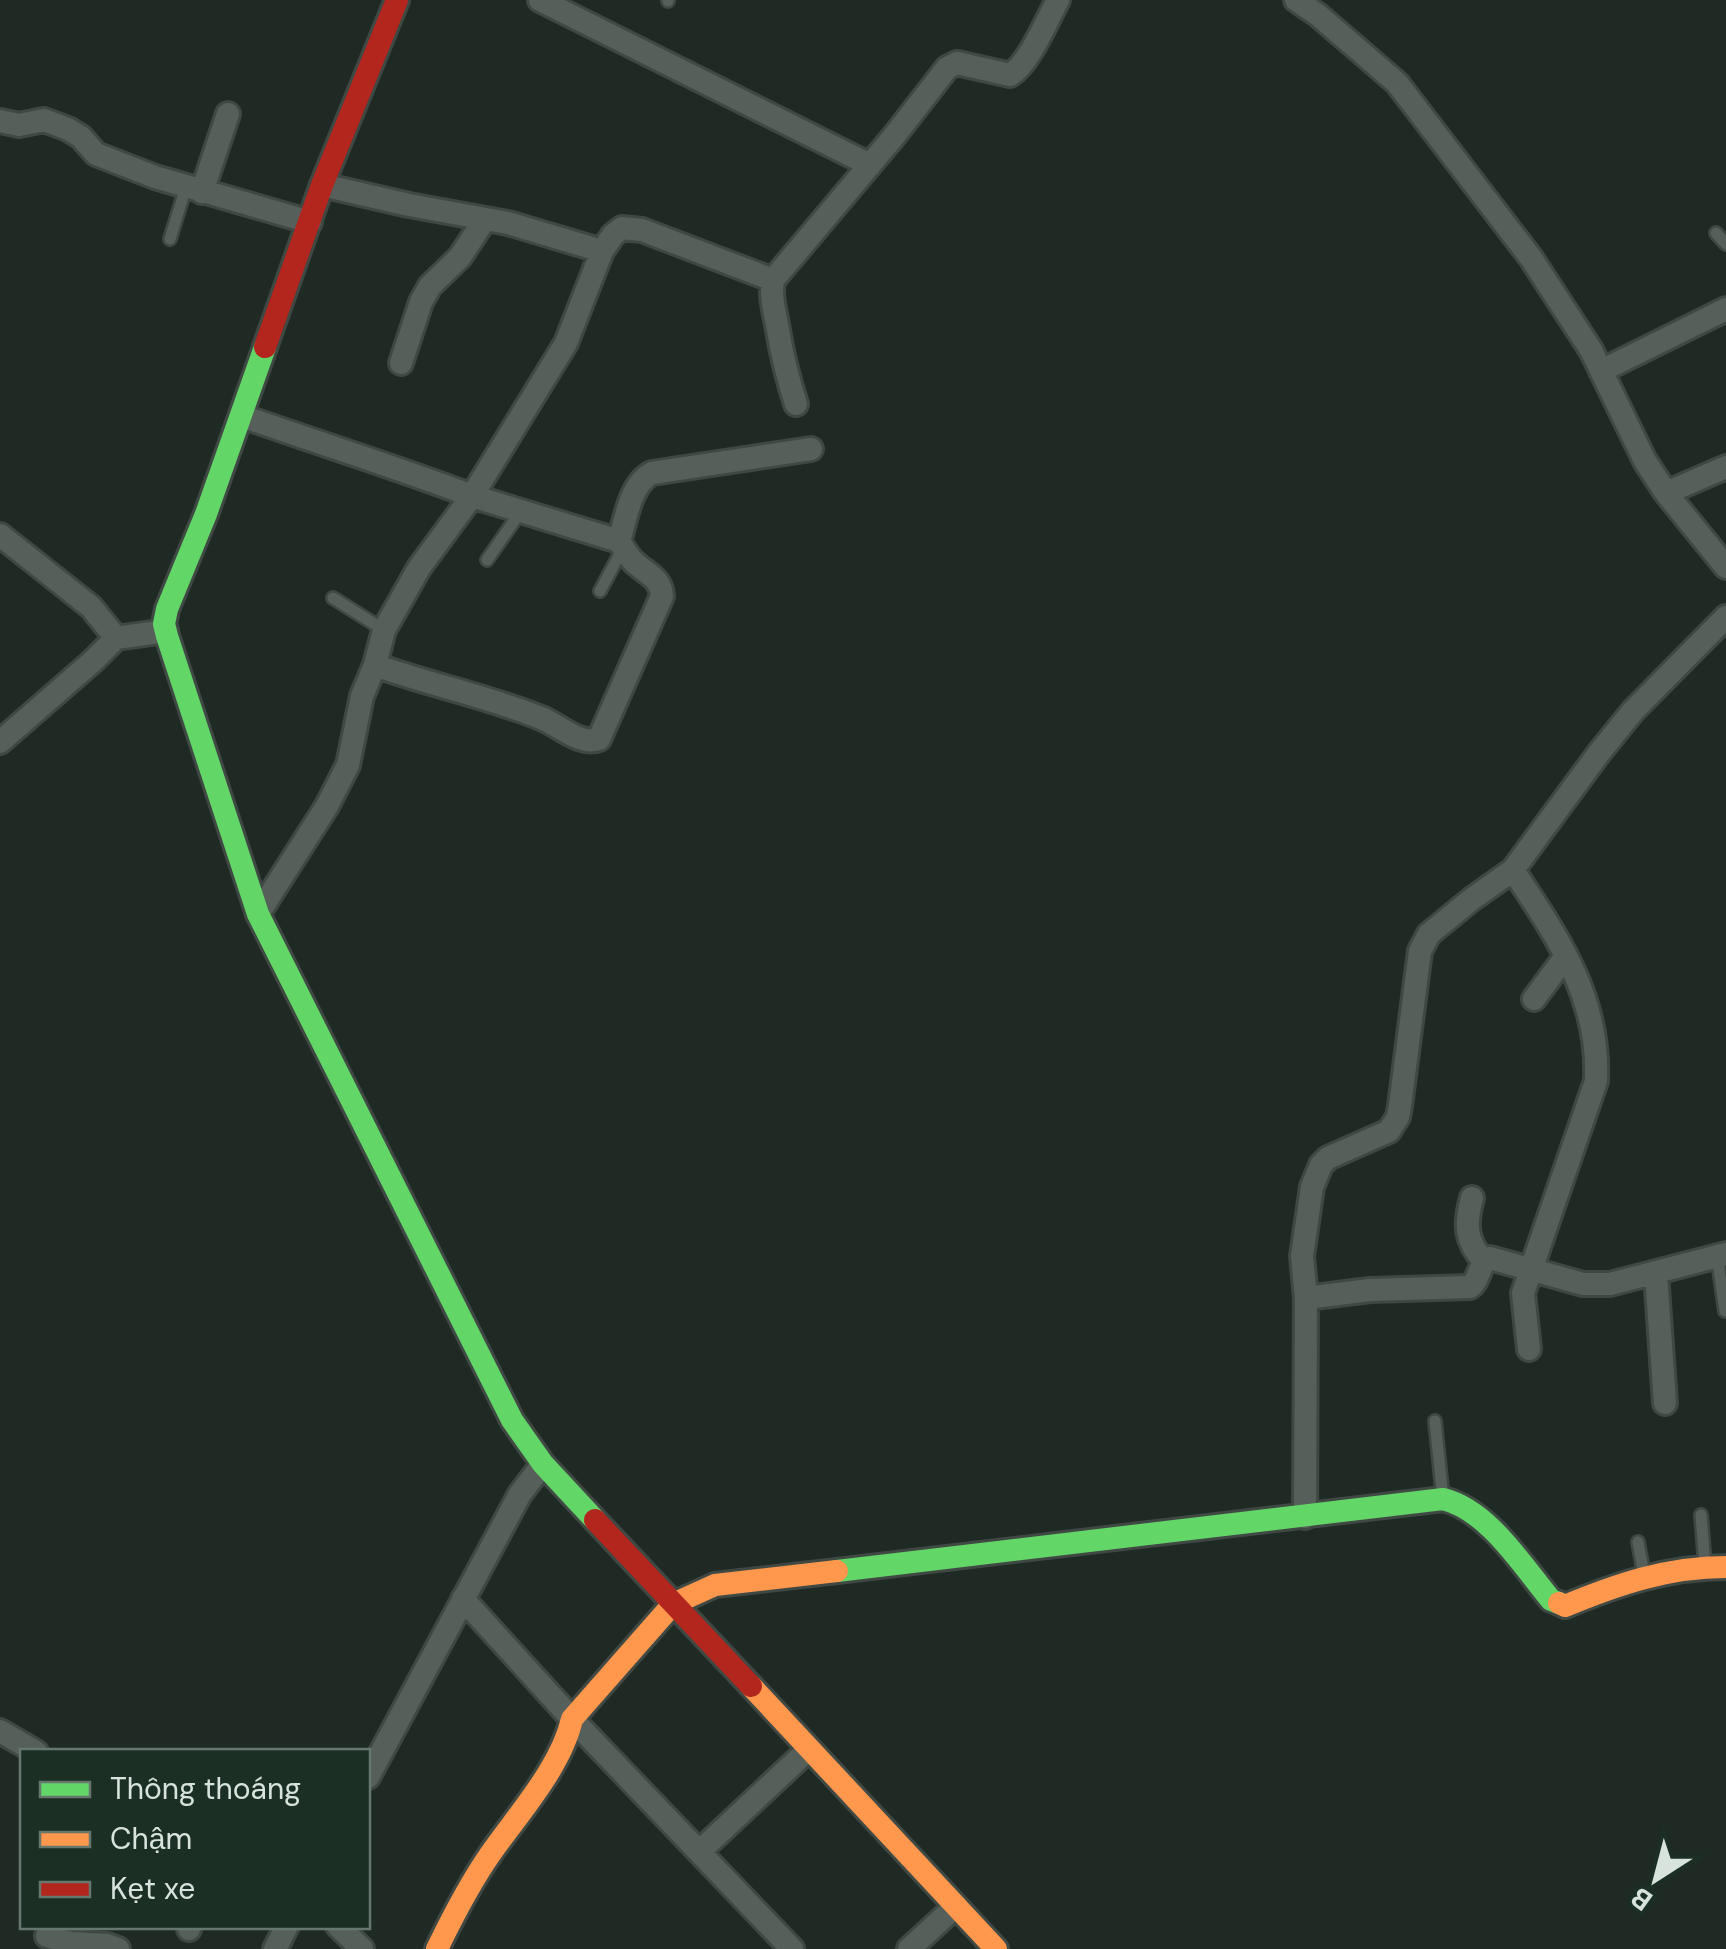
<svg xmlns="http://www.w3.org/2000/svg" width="1726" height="1949" viewBox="0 0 1726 1949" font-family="'DM Sans',sans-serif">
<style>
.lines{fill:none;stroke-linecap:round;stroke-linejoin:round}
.lane-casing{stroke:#3f4843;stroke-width:16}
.street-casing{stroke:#3f4843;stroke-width:28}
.fast-casing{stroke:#3f4843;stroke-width:28}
.slow-casing{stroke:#3f4843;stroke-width:28}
.jam-casing{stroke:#3f4843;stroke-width:28}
.lane{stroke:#575f5a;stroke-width:11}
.street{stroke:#575f5a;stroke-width:22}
.fast{stroke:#63d668;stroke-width:22}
.slow{stroke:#ff974d;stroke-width:22}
.jam{stroke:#b3261e;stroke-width:22}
</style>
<rect width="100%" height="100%" fill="#202a25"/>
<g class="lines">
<defs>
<path id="lane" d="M668 1V0
M1716 233 1726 244
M170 239 186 187
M487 560 521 511
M600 591 623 548
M333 598 384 630
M1717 1255 1725 1311
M1435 1421 1443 1499
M1701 1515 1705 1566
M1638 1542 1644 1575"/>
<path id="street" d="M540 0 870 165
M1296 0 1318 15 1397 83 1531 258 1591 350 1645 461 1666 493 1726 567
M0 121 19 125 44 120 68 129 81 137 96 154 155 177 310 222
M322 185 409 205 508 223 602 251
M202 192 228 114
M773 280 895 135 947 68 957 63 1010 75C1029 64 1047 20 1058 0
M401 363 421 302 430 286 460 257 485 219
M1601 371 1726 309
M242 416C318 443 396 467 472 496L566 343 602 251 613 235 622 228 642 230 773 280C770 298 775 312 778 330 782 355 788 379 796 404
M1666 493 1726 467
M0 535 91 607 116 638
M375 665C430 685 487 696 541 718 559 725 580 746 599 739L662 596C661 578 647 574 635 563 628 557 624 549 619 541
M0 742 93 661 116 638 166 631
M1513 870C1557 937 1600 997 1596 1081L1523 1293 1529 1349
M258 914 327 806 348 765 362 696 375 665 384 630 419 568 472 496 619 541C626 519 630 484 652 473L811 449
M1534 999 1566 956
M1472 1198C1465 1224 1465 1241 1484 1261
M1656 1274 1665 1403
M1306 1298 1370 1290 1470 1287C1480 1280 1478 1264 1490 1258L1583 1284H1610L1726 1254
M1305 1517 1306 1298 1302 1256 1312 1187 1321 1165 1328 1158 1389 1131 1398 1117 1400 1106 1420 951 1429 934 1472 899 1513 870 1599 753 1633 711 1726 617
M463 1599 572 1719 792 1949
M0 1731 36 1752
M368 1777 520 1494 543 1464
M700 1851 809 1749
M338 1926 362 1949
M189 1929V1926
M47 1936 71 1943 107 1945 118 1949
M275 1949 287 1926
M909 1949 956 1906"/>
<path id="fast" d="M265 347 206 514 167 609 164 624 167 636 258 914 512 1420 543 1464 595 1520
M837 1571 1443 1499C1488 1510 1522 1565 1551 1600L1559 1603"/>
<path id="slow" d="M1559 1603 1565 1606C1618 1584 1668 1567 1726 1567
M751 1686 996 1949
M437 1949C453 1916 470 1883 491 1853 519 1813 561 1767 572 1719L673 1604 715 1585 837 1571"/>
<path id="jam" d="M265 347 322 185 397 0
M595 1520 751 1686"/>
</defs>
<use href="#lane" class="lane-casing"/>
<use href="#street" class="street-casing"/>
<use href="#fast" class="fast-casing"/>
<use href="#slow" class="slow-casing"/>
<use href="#jam" class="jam-casing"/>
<use href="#lane" class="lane"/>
<use href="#street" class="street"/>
<use href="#fast" class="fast"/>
<use href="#slow" class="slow"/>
<use href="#jam" class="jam"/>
</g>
<rect x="20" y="1749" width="350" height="180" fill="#1b2f25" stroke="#66776e" stroke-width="2.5"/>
<rect x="40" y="1782" width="50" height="15" fill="#63d668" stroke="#66776e" stroke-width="2.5"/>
<text x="110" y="1799" font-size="30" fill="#d7e3dc">Thông thoáng</text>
<rect x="40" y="1832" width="50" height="15" fill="#ff974d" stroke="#66776e" stroke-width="2.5"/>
<text x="110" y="1849" font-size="30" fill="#d7e3dc">Chậm</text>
<rect x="40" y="1882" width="50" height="15" fill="#b3261e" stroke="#66776e" stroke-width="2.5"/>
<text x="110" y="1899" font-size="30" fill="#d7e3dc">Kẹt xe</text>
<g transform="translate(1656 1879) rotate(216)" stroke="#1b2f25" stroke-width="8" paint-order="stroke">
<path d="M0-8L18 38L0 25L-18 38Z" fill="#d7e3dc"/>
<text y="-15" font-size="28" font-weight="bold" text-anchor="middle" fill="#d7e3dc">B</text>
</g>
</svg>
